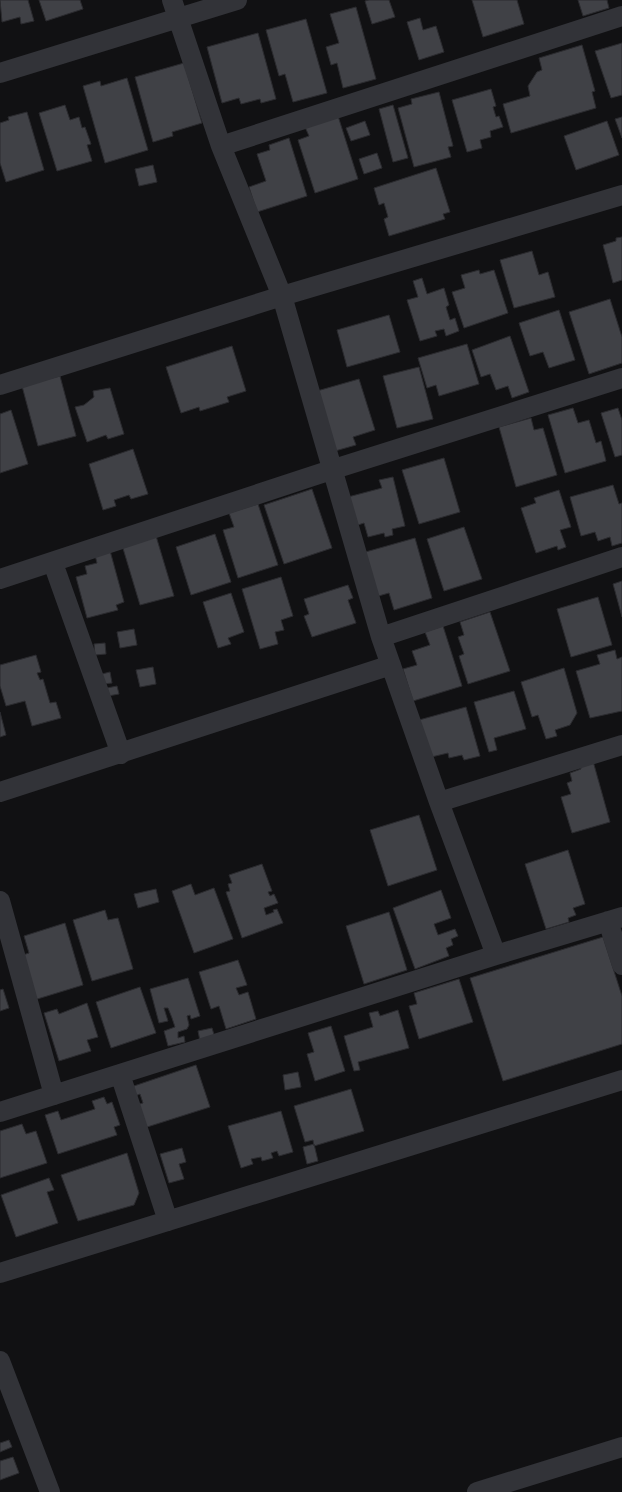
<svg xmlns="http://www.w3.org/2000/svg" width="622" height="1492" viewBox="0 0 622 1492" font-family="'Fira Sans',sans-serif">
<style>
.building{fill:#404146;stroke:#2b2b2f}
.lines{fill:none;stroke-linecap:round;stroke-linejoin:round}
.street{stroke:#323338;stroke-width:20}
</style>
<rect width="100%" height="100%" fill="#111113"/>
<path class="building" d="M0 0H28L34 21 21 24 20 17 2 22Z
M39 0H80L83 9 46 21Z
M369 0H389L395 17 372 24 365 1Z
M472 0H517L524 24 483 37Z
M578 0H607L609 8 583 16Z
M356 7 376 79 343 88 337 63 331 65 326 47 339 43 330 14Z
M420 18 423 30 436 26 444 52 419 60 407 22Z
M306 19 327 93 293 102 285 74 279 76 266 30Z
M258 33 276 99 261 103 260 99 241 104 239 98 222 103 207 47Z
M622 43V95L611 98 595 51Z
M582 45 595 91 592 92 596 108 511 133 503 104 530 96 528 86 537 72 542 70 539 58Z
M184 63 202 123 172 132 173 136 153 142 135 77Z
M127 78 148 150 105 163 83 86 100 81 101 86Z
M491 89 496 106 493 107 496 117 499 116 503 127 490 131 491 137 480 140 482 148 467 152 452 100Z
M439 92 453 146 448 147 451 157 414 167 398 108 412 104 411 99Z
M65 105 70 120 79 117 82 128 85 127 91 144 87 145 92 161 57 171 39 113Z
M393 105 408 158 393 162 379 109Z
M27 112 44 170 6 182 0 163V123L9 120 8 117Z
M338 116 358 179 315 193 298 140 309 136 305 127Z
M622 117V138L615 119Z
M365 121 370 135 351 141 346 128Z
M607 121 619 155 576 170 564 136Z
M289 138 307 196 257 212 249 187 266 181 257 154 270 150 269 145Z
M377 153 382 168 364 174 359 159Z
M153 165 157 182 139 186 135 169Z
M436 168 450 212 443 214 445 219 389 236 384 219 388 217 384 203 379 205 374 188Z
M622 237V280L613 283 603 245 616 241V238Z
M532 251 539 275 548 272 555 297 514 308 500 260Z
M479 270 480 274 494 270 508 313 464 328 452 292 465 288 461 275Z
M422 278 427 294 444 288 449 305 446 307 450 320 455 318 459 331 446 336 444 329 435 331 437 336 420 341 407 300 418 297 413 281Z
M610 299 622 337V363L589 374 569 312Z
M559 310 575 360 549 368 543 352 530 356 519 323Z
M389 315 400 352 347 367 337 330Z
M510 336 529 392 512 398 508 386 496 390 490 374 481 377 472 350Z
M467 344 479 384 439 396 436 385 427 388 418 358Z
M232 346 246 391 227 397 229 402 200 411 199 407 181 413 166 367Z
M419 367 433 419 397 428 383 376Z
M60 376 76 436 38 446 22 386Z
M359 379 375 430 353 437 356 445 335 451 317 391Z
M110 388 124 434 108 439 106 435 87 442 75 407 84 405 94 397 93 391Z
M573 408 578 423 589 420 596 443 601 441 606 461 565 473 548 415Z
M618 408 622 420V455L615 457 601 413Z
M11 410 28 464 0 473V414Z
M531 418 534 430 543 428 557 475 516 487 499 427Z
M133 449 148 494 131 499 129 495 114 500 116 506 103 510 89 464Z
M444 458 460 512 419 524 402 470Z
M393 477 405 526 392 529 393 535 385 537 384 533 368 537 364 523 355 526 348 497 382 488 379 480Z
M613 485 619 504 622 503V543L612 546 610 537 598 541 595 532 581 536 570 497Z
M312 489 332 548 284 564 264 505Z
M559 490 571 527 560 530 566 547 558 550 557 546 536 553 521 508 536 503 534 498Z
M258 504 278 565 238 578 223 530 234 527 229 513Z
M464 527 482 579 444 591 427 539Z
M215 534 231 582 191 595 176 547Z
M156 536 174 596 140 605 122 545Z
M415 538 432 598 394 610 389 593 375 597 362 553Z
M109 547 124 602 116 605 118 610 87 618 76 577 87 574 85 566 97 563 94 551Z
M281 577 293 616 281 620 284 630 275 632 278 644 260 649 242 589Z
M622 581V617L613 584Z
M348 585 353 598 348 600 356 623 312 637 304 616 309 614 304 599Z
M231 593 244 632 228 638 231 644 218 648 203 602Z
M598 597 612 645 571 657 557 609Z
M490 612 510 671 468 684 459 656 464 654 458 637 464 635 460 622Z
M443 626 462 686 413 701 403 669 417 665 412 651 430 645 425 632Z
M134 629 137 645 120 648 117 632Z
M105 643 106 654 95 655 94 644Z
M615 650 617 659 622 657V711L590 718 576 671 600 664 597 655Z
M36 655 41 672 37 673 40 680 43 679 50 703 56 702 61 718 32 726 25 701 6 706 0 686V665Z
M153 667 156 684 140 687 136 670Z
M564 668 577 713 570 725 555 730 557 736 546 739 538 715 532 717 521 682Z
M110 672 112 683 103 684 102 674Z
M117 686 119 694 108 696 107 688Z
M514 691 526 729 494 738 497 750 489 752 474 702Z
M466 707 480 756 464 760 462 755 449 758 448 753 423 759 419 720Z
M0 712 6 735 0 737Z
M593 761 610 822 572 833 561 797 571 794 567 783 572 781 570 773 581 769 580 765Z
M419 815 437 870 388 886 370 830Z
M568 850 585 904 573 908 576 915 568 918 569 922 546 929 525 864Z
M262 864 272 891 268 892 270 896 274 894 278 903 264 908 266 915 274 912 273 910 277 909 283 923 242 938 226 892 230 891 228 884 232 883 229 875Z
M191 884 195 895 214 888 233 939 194 953 172 891Z
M156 889 159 902 138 908 134 894Z
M441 890 451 918 434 924 438 935 455 929 458 936 451 939 453 945 446 948 449 956 415 969 393 908Z
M105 910 108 920 118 918 133 969 92 981 73 920Z
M389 912 407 970 364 984 346 926Z
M65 923 83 985 34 1000 20 956 29 953 24 936Z
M603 937 622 996V1044L503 1081 470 978Z
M238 960 247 985 236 988 239 995 248 992 256 1019 226 1029 219 1006 211 1009 199 972Z
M188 978 200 1016 191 1019 190 1015 187 1016 189 1025 187 1029 178 1032V1038L184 1036 185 1042 168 1046 164 1031 175 1027 172 1018 168 1008H164L168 1021 159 1023 150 989Z
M459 979 473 1022 419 1039 409 1006 417 1004 414 993Z
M140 987 156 1033 111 1048 96 1002Z
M3 989 9 1008 0 1011V990Z
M87 1003 98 1037 87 1040 91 1051 59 1061 44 1013 57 1009 59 1014Z
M398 1010 409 1048 358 1062 360 1070 354 1071 344 1036 373 1027 369 1013 378 1011 380 1016Z
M331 1026 345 1071 315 1081 307 1054 314 1052 308 1033Z
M212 1028 215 1038 200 1041 198 1031Z
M196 1065 210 1107 144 1128 136 1105 143 1103 140 1094 135 1096 131 1087Z
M298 1072 301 1087 285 1090 283 1075Z
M351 1089 364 1131 314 1146 313 1140 305 1142 294 1106Z
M104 1097 107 1104 112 1102 120 1125 114 1127 117 1135 58 1154 45 1115 58 1111 61 1120 95 1109 92 1101Z
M281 1111 293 1152 279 1156 277 1151 271 1153 273 1158 262 1161 261 1157 251 1159 253 1164 241 1168 228 1126Z
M22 1124 26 1134 36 1131 47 1163 0 1178V1131Z
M314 1144 318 1161 307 1164 303 1147Z
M182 1148 186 1162 179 1164 184 1179 169 1183 160 1154Z
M127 1153 139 1193 134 1205 78 1221 61 1175Z
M49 1178 54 1190 47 1192 58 1223 16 1237 1 1195Z
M9 1440 12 1447 0 1452V1443Z
M13 1457 19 1473 0 1480V1461Z"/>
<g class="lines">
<path class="street" d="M172 0 221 146 282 296 381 637 439 802 496 955
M0 73 237 0
M221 146 622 16
M0 385 282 296 622 195
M53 563 121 754
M0 579 331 470 622 378
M381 637 622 557
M0 792 391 665
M439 802 622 745
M0 901 54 1095
M608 921 622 965
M120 1074 168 1221
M0 1112 496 955 622 917
M0 1273 622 1080
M0 1361 50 1492
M477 1492 622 1447"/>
</g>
</svg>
